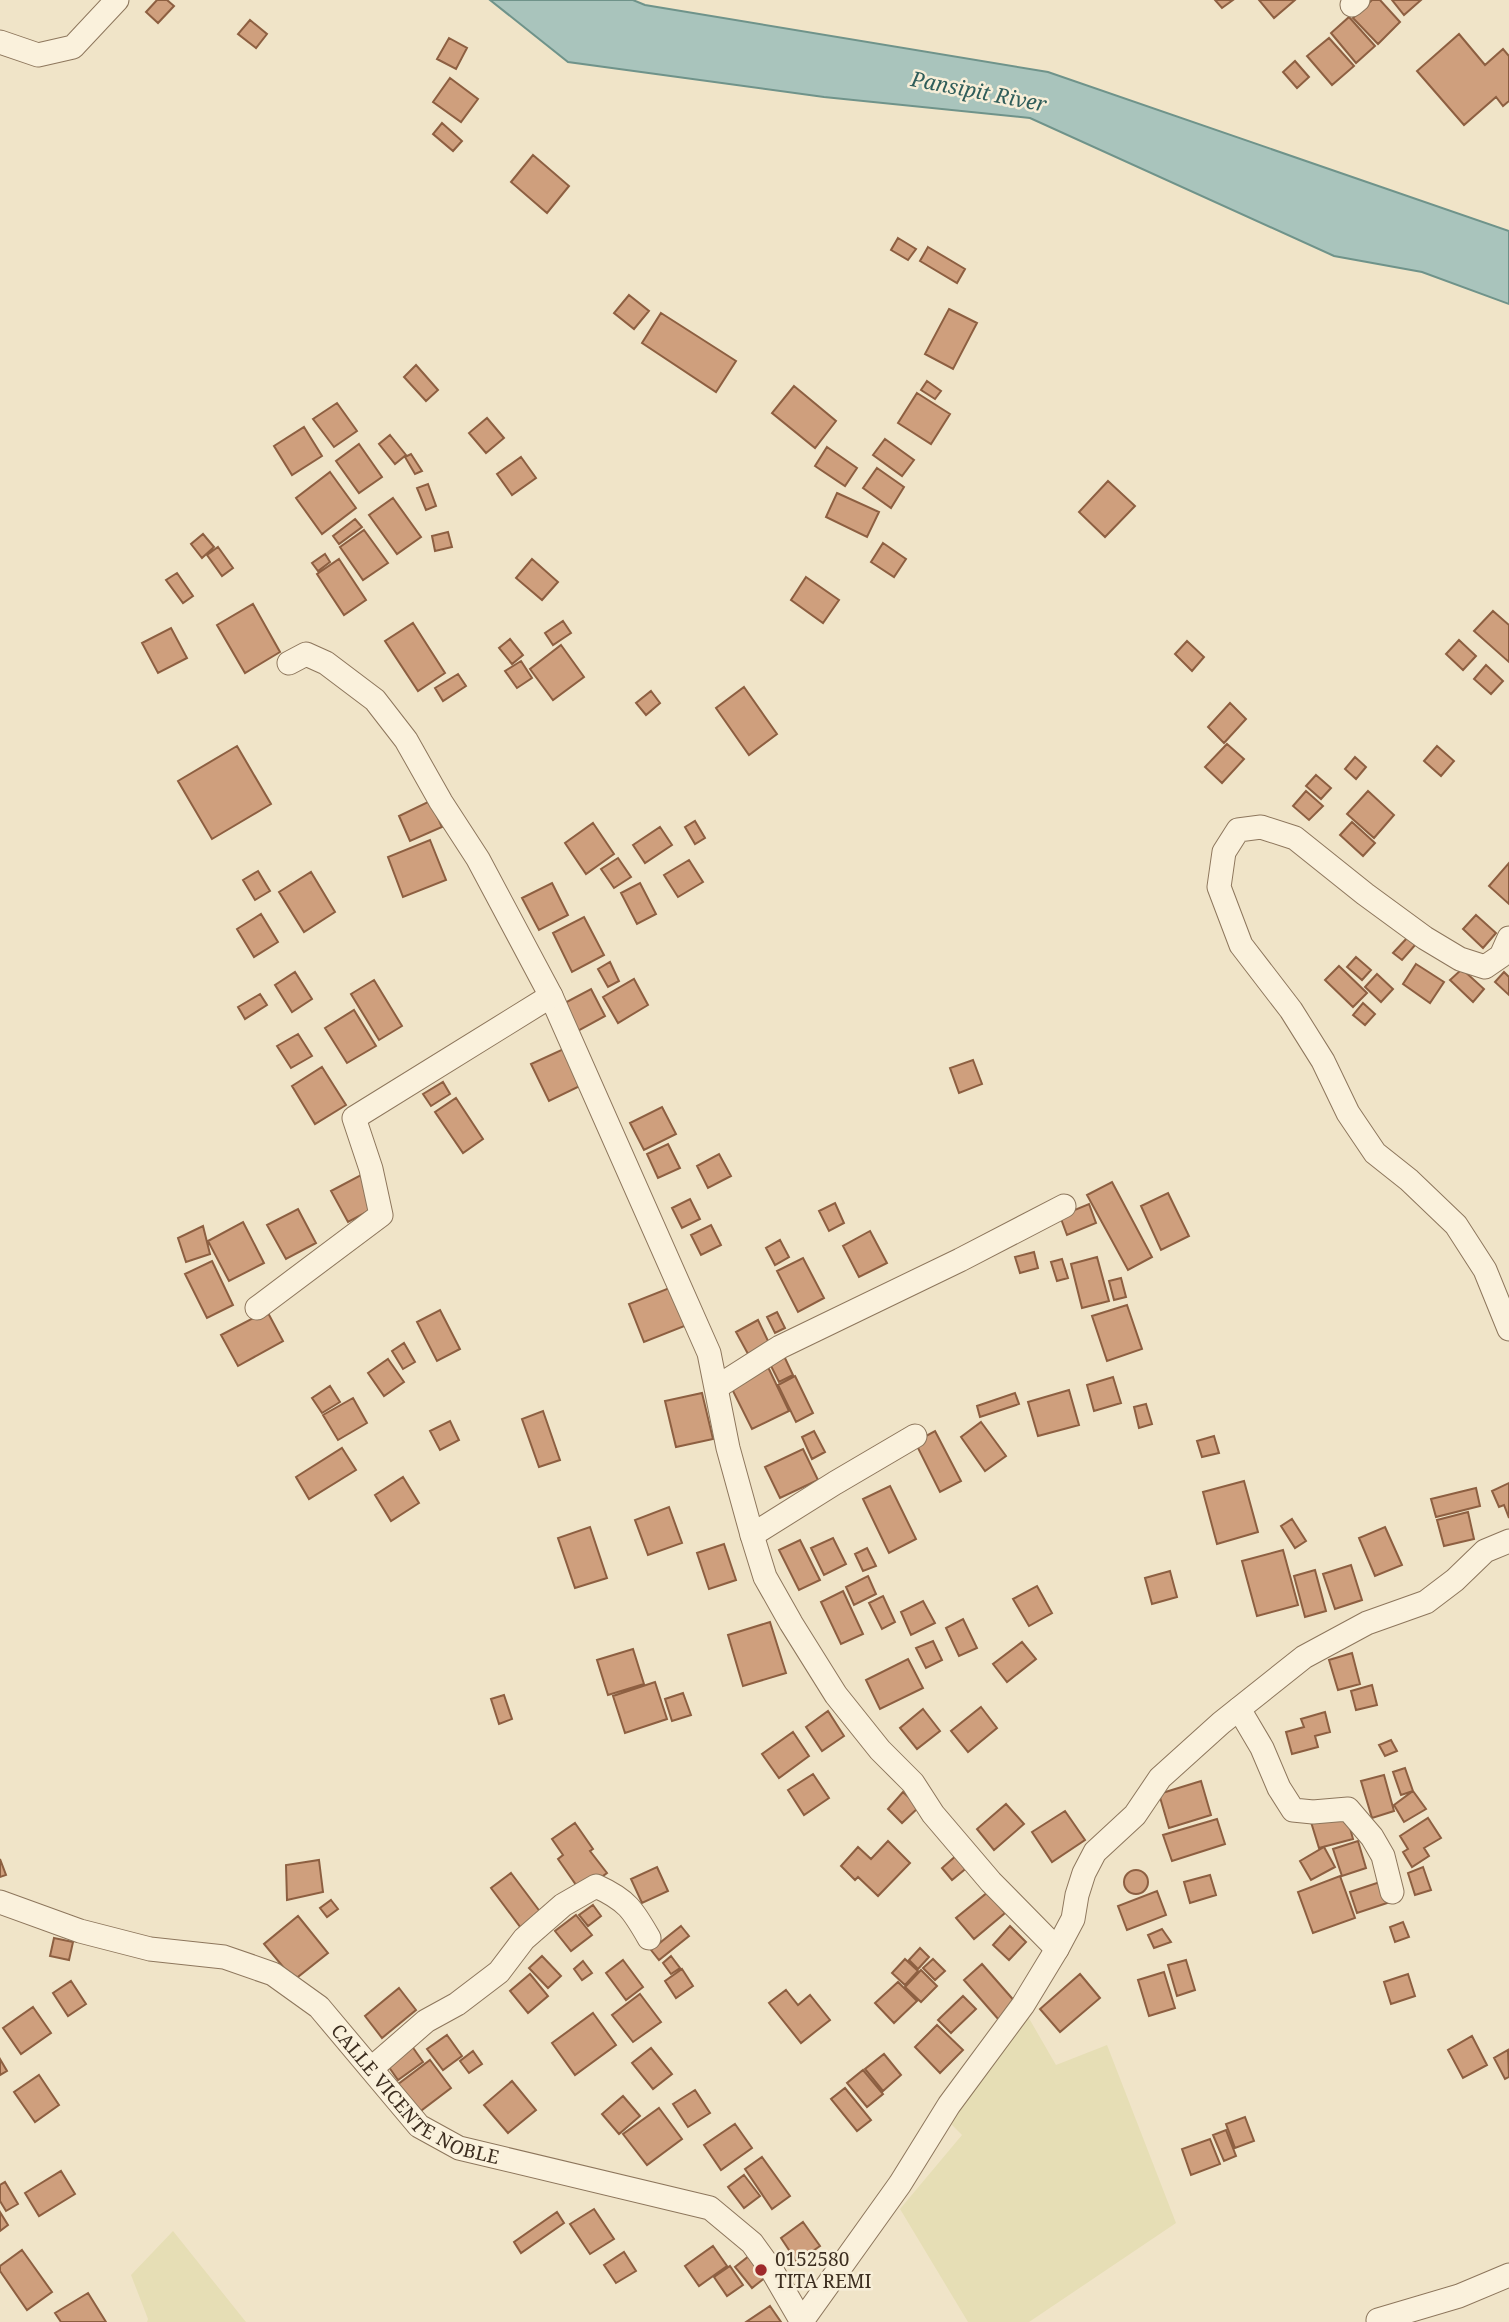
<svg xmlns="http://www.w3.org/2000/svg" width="1509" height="2322" viewBox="0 0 1509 2322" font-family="'Noto Serif',serif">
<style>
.farmland{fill:#e6deb5}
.water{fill:#a9c4bc;stroke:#6f938a;stroke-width:2}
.building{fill:#cf9f7d;stroke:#8d5f41;stroke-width:2}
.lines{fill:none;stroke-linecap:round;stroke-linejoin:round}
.minor-casing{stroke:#8d765c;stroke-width:25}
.minor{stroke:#faf1dc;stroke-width:23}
.poi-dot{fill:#9e2a2b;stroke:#f7eed8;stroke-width:2.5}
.labels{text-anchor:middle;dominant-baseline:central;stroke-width:5;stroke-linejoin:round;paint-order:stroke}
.street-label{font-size:19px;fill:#3d2e20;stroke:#f7eed8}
.poi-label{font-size:19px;fill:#3d2e20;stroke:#f7eed8;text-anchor:start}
.water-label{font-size:21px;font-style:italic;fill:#2f5d5a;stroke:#f7eed8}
</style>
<rect width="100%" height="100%" fill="#f0e4c8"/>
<path class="farmland" d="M1023 2008 1056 2065 1107 2045 1176 2223 1029 2322H968L900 2209 962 2135 943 2116Z
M173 2231 246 2322H147L148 2319 131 2275Z"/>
<path class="water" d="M490 0H633L645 5 1048 72 1509 231V304L1422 272 1334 256 1030 118 824 97 568 62Z"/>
<path class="building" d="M157 0H167L174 6 158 23 146 12Z
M1215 0H1233L1222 8Z
M1259 0H1295L1274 18Z
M1372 0H1380L1400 22 1378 44 1353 18Z
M1392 0H1421L1404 15Z
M1349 17 1375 46 1356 63 1331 33Z
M250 20 267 34 256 48 238 34Z
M1459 34 1485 65 1503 49 1509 56V101L1503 106 1496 97 1464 125 1417 71Z
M449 38 467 48 456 69 437 59Z
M1329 38 1354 66 1332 85 1307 56Z
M1295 61 1309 77 1297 88 1283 72Z
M450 78 478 99 461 122 433 102Z
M442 123 462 141 453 151 433 134Z
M533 155 569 186 547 213 511 182Z
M898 238 916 249 908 260 891 250Z
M928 247 965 269 957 283 920 261Z
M629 295 649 311 634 329 614 313Z
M949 309 977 323 953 369 925 354Z
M661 313 736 361 716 392 642 343Z
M416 365 438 390 426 401 404 377Z
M927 381 941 391 935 399 921 390Z
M794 386 836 421 815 448 772 413Z
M917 393 950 414 931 444 898 423Z
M337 403 357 431 334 447 313 419Z
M487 418 504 438 486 453 469 433Z
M304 427 322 456 292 475 274 446Z
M390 435 406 455 395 464 379 444Z
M885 439 914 460 902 476 873 455Z
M359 444 382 477 359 493 336 461Z
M827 447 857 468 845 486 815 466Z
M411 454 422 471 415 474 405 457Z
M521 457 536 478 512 495 497 474Z
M877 468 904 487 891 508 863 488Z
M330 472 356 508 322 534 296 498Z
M1108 481 1135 506 1105 537 1079 512Z
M428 484 436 506 426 510 417 488Z
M837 493 879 512 867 537 826 517Z
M393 498 421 537 397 554 369 515Z
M355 519 362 527 339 544 333 536Z
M364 530 388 563 363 580 340 547Z
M448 532 452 547 435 551 432 536Z
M203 534 214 547 202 558 191 544Z
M883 543 906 559 894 577 871 562Z
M218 547 233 568 222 576 207 555Z
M325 554 330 562 318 571 312 563Z
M339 559 366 600 344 615 317 574Z
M532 559 558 582 542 600 516 578Z
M177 573 193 596 183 603 166 580Z
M806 577 839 600 823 623 791 600Z
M253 604 280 652 245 673 217 625Z
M1493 611 1509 625V662L1474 631Z
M563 621 571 633 553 645 545 633Z
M413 623 445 673 418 691 385 641Z
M171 628 187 658 158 673 142 643Z
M510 639 523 655 512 664 499 648Z
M1459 640 1476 656 1463 670 1446 654Z
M1187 641 1204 657 1192 671 1175 654Z
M561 645 584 677 553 700 530 669Z
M521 661 532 678 517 688 505 671Z
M1486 665 1503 681 1491 694 1474 679Z
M458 674 466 686 443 701 435 688Z
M744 687 777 734 749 755 716 708Z
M651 691 660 703 646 715 636 703Z
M1230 703 1246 719 1224 743 1208 727Z
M1227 744 1244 759 1222 783 1205 767Z
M237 746 271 804 212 839 178 781Z
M1437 746 1454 761 1441 776 1424 761Z
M1355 757 1366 767 1356 779 1345 769Z
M1316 775 1331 788 1321 799 1306 786Z
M1306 791 1323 806 1309 820 1293 806Z
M1368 791 1394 815 1374 838 1347 814Z
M430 801 442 827 410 841 399 816Z
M695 821 705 838 695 844 685 827Z
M1352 822 1375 843 1363 856 1340 835Z
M593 823 614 854 586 874 565 843Z
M660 827 672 845 645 863 633 845Z
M430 840 446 880 403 897 388 857Z
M618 858 631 877 614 888 601 869Z
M689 860 703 882 678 897 664 875Z
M1509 863V904L1489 886Z
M258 871 270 891 255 900 243 880Z
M311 872 335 912 304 932 279 892Z
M552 883 568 915 539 930 522 898Z
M640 883 656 914 637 924 621 893Z
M261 914 278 942 254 957 237 929Z
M1476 915 1496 933 1483 948 1463 929Z
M584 917 604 955 572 972 553 933Z
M1408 937 1416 944 1402 960 1393 953Z
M1356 957 1371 970 1362 980 1347 967Z
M610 962 619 981 608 987 598 969Z
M1416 964 1444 982 1430 1003 1403 984Z
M1339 966 1367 993 1353 1007 1325 980Z
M1462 969 1484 989 1473 1002 1450 980Z
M295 972 312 999 292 1012 275 985Z
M1504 972 1509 977V995L1495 982Z
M1377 974 1393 989 1381 1002 1365 987Z
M634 979 648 1005 618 1023 603 997Z
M374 980 402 1026 379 1040 351 994Z
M591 989 605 1016 576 1032 561 1005Z
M260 994 267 1005 245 1019 238 1007Z
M1363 1003 1375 1014 1365 1025 1353 1015Z
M354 1010 376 1046 347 1063 325 1028Z
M298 1034 312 1056 291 1068 277 1046Z
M568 1047 586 1083 549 1101 531 1064Z
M973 1060 982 1084 959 1093 950 1068Z
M322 1067 346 1105 315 1124 292 1086Z
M443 1082 450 1094 431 1106 423 1094Z
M456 1098 483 1139 463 1153 435 1112Z
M662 1107 676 1134 644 1150 630 1123Z
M668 1144 680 1168 658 1178 647 1154Z
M719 1154 731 1176 708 1188 697 1166Z
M361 1175 378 1206 348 1222 331 1191Z
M1112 1182 1152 1257 1128 1270 1087 1195Z
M1168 1193 1189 1236 1161 1250 1141 1206Z
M690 1199 700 1219 682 1228 672 1208Z
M835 1203 844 1223 829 1231 819 1211Z
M1089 1204 1096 1223 1067 1235 1060 1216Z
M298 1209 316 1243 286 1259 267 1225Z
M243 1222 264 1263 229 1281 208 1241Z
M711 1225 721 1245 701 1255 691 1235Z
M203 1226 210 1254 186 1262 178 1238Z
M870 1231 887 1263 859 1277 843 1246Z
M780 1240 789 1257 775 1265 766 1248Z
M1034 1252 1038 1268 1020 1273 1015 1257Z
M1097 1257 1109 1301 1082 1308 1071 1264Z
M803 1258 824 1298 798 1312 777 1271Z
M1062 1259 1068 1278 1057 1281 1051 1262Z
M212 1261 233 1305 207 1318 185 1274Z
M1121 1278 1126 1297 1114 1300 1109 1281Z
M672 1287 687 1325 644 1342 629 1304Z
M1127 1305 1142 1349 1107 1361 1092 1316Z
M440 1310 460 1349 437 1361 417 1322Z
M267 1311 283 1341 238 1366 221 1335Z
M777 1312 785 1328 775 1333 767 1317Z
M758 1320 769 1343 748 1354 736 1332Z
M404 1343 415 1362 403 1369 392 1351Z
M784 1356 793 1375 779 1382 770 1364Z
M388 1359 404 1382 384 1396 368 1373Z
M768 1367 789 1411 752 1429 730 1385Z
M795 1376 813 1413 796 1422 778 1385Z
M1113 1377 1121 1403 1094 1411 1087 1385Z
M330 1386 340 1402 322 1413 312 1398Z
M1069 1390 1079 1425 1038 1436 1028 1402Z
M702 1393 713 1439 676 1447 665 1401Z
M1015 1393 1019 1404 980 1417 977 1406Z
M353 1398 367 1423 338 1440 323 1415Z
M1146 1404 1152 1424 1139 1428 1134 1407Z
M543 1411 560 1460 539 1467 522 1419Z
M450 1421 459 1440 440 1450 430 1431Z
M981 1422 1006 1456 985 1471 961 1437Z
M814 1431 825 1452 812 1459 802 1437Z
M935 1431 961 1481 940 1492 915 1442Z
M1214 1436 1219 1453 1202 1457 1197 1441Z
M342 1448 356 1470 309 1499 296 1477Z
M803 1449 818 1480 780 1498 765 1467Z
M403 1477 419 1503 391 1521 375 1495Z
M1244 1481 1258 1532 1217 1544 1203 1492Z
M1509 1483V1518L1504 1505 1499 1507 1492 1491Z
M890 1486 916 1539 889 1553 863 1499Z
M1476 1488 1480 1506 1436 1517 1431 1499Z
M669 1507 682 1543 648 1555 635 1520Z
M1468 1512 1474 1539 1444 1546 1437 1520Z
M1292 1519 1306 1541 1295 1548 1281 1526Z
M590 1527 607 1578 575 1588 558 1538Z
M1385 1527 1402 1565 1375 1576 1359 1538Z
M833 1538 846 1564 824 1575 811 1548Z
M800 1540 820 1580 799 1590 779 1550Z
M724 1544 736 1580 709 1589 697 1553Z
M867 1548 876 1566 863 1571 855 1554Z
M1283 1550 1298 1605 1257 1616 1242 1561Z
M1351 1565 1362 1600 1335 1609 1323 1574Z
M1315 1570 1326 1611 1305 1617 1294 1576Z
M1170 1571 1177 1597 1152 1604 1145 1578Z
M868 1576 876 1594 854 1605 846 1587Z
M1037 1586 1052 1613 1029 1626 1013 1599Z
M843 1591 863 1634 841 1644 821 1602Z
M883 1596 895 1622 882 1629 869 1603Z
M923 1601 935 1623 911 1635 901 1612Z
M963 1619 977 1648 959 1656 946 1628Z
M770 1622 786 1673 743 1686 728 1635Z
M933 1641 942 1660 926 1668 916 1648Z
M1022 1642 1036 1659 1007 1682 993 1664Z
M633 1649 644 1684 608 1695 597 1660Z
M1352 1653 1360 1684 1338 1690 1329 1660Z
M908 1659 923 1688 880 1709 866 1680Z
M655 1682 667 1719 625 1733 613 1696Z
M1372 1685 1377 1705 1356 1710 1351 1691Z
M683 1693 691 1715 672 1721 665 1699Z
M504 1695 512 1719 499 1724 491 1699Z
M981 1707 997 1728 968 1752 951 1731Z
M923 1709 940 1731 917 1749 900 1728Z
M828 1711 844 1736 822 1751 806 1727Z
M1325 1712 1330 1732 1315 1736 1318 1747 1292 1754 1286 1732 1304 1727 1301 1719Z
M793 1732 809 1756 779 1778 762 1754Z
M1391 1740 1397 1751 1385 1756 1379 1745Z
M1405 1768 1413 1791 1401 1795 1393 1772Z
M813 1774 829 1798 804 1815 788 1790Z
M1384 1775 1394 1811 1372 1818 1361 1781Z
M1201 1781 1211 1815 1169 1828 1159 1794Z
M1413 1791 1426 1809 1404 1822 1394 1805Z
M903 1792 919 1807 902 1823 888 1809Z
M1006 1804 1024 1824 994 1850 977 1829Z
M1065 1811 1085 1840 1052 1862 1032 1832Z
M1346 1813 1353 1839 1319 1848 1311 1822Z
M1428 1818 1441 1838 1424 1848 1429 1856 1412 1867 1403 1852 1408 1849 1400 1836Z
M1217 1819 1225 1844 1172 1861 1163 1835Z
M575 1823 593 1849 590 1851 607 1873 581 1892 558 1859 563 1855 552 1839Z
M888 1841 910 1863 878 1896 858 1877 855 1880 841 1866 858 1847 871 1859Z
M1358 1841 1366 1868 1342 1876 1333 1849Z
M1324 1847 1335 1867 1311 1880 1300 1861Z
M958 1854 969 1866 952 1880 942 1868Z
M0 1859 6 1875 0 1877Z
M319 1860 323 1892 287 1900 286 1865Z
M657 1867 668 1891 642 1903 631 1879Z
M1423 1867 1431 1890 1415 1895 1408 1873Z
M1124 1882a12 12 0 1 1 24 0a12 12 0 1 1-24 0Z
M511 1873 541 1913 521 1928 491 1888Z
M1210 1875 1216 1895 1190 1903 1184 1882Z
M1340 1876 1355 1918 1313 1933 1298 1892Z
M1383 1881 1390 1902 1357 1913 1350 1892Z
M1157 1891 1166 1915 1127 1930 1118 1906Z
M988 1892 1005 1913 974 1939 956 1918Z
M331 1900 338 1909 327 1917 320 1908Z
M593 1905 601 1916 588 1926 579 1915Z
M576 1915 592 1935 571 1951 555 1931Z
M298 1916 328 1953 294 1980 264 1944Z
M1403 1922 1409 1937 1395 1942 1390 1927Z
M681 1926 689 1936 659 1960 651 1950Z
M1010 1926 1026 1942 1009 1960 993 1945Z
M1162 1929 1171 1942 1154 1948 1148 1935Z
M54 1938 73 1942 69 1960 50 1956Z
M920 1948 929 1957 918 1969 909 1960Z
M542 1956 561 1976 548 1988 529 1968Z
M671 1956 680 1968 671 1974 663 1963Z
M905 1959 918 1971 905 1985 892 1973Z
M933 1959 945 1971 935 1980 923 1968Z
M623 1960 643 1987 626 2000 606 1973Z
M1186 1960 1195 1990 1177 1996 1168 1965Z
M583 1961 592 1973 582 1980 574 1969Z
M982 1964 1017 2004 999 2020 964 1980Z
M682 1969 693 1986 676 1998 665 1981Z
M921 1970 937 1986 921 2002 905 1987Z
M1164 1972 1175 2008 1149 2016 1138 1980Z
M530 1974 548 1996 528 2013 510 1991Z
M1080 1974 1100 1998 1060 2032 1040 2009Z
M1408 1974 1415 1996 1391 2004 1384 1982Z
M71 1981 86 2004 68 2016 53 1993Z
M898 1982 917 2001 894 2023 875 2003Z
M399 1988 416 2010 382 2038 365 2016Z
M786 1990 798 2005 810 1995 830 2020 801 2043 769 2003Z
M640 1994 661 2022 633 2042 612 2015Z
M963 1996 976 2009 951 2033 938 2020Z
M33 2007 51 2033 21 2054 3 2028Z
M593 2013 616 2045 575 2075 552 2043Z
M937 2025 963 2050 940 2073 915 2047Z
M447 2035 462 2056 443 2070 427 2049Z
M1472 2036 1487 2065 1463 2078 1448 2050Z
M409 2042 423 2062 398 2080 384 2060Z
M651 2048 672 2074 653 2089 632 2063Z
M1508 2050 1509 2077 1505 2079 1494 2058Z
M473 2051 482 2064 469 2073 460 2061Z
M884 2054 901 2075 883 2091 865 2069Z
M0 2059 7 2071 0 2075Z
M430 2060 451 2088 418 2113 397 2085Z
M863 2070 883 2094 867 2107 847 2083Z
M39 2075 59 2105 35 2122 14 2092Z
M512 2081 536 2110 508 2133 484 2105Z
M845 2088 871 2120 857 2131 831 2099Z
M695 2090 710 2113 688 2127 673 2104Z
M623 2096 640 2116 619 2134 602 2114Z
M659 2108 682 2139 647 2165 623 2134Z
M1245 2117 1254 2141 1235 2148 1226 2124Z
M735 2124 752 2148 721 2170 704 2145Z
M1226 2130 1236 2156 1224 2161 1213 2135Z
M1210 2139 1220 2164 1191 2175 1182 2149Z
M762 2157 790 2196 772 2209 745 2169Z
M61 2171 75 2194 39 2216 25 2193Z
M744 2175 760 2196 744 2208 728 2187Z
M5 2182 18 2204 6 2211 0 2201V2185Z
M594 2209 614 2239 590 2254 570 2224Z
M0 2212 8 2225 0 2231Z
M557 2212 564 2223 521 2253 514 2242Z
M803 2222 820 2246 797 2262 781 2238Z
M713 2246 727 2266 699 2286 685 2266Z
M22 2250 52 2292 27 2310 0 2271V2266Z
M624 2252 636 2271 616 2283 604 2265Z
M749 2256 766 2277 752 2288 735 2267Z
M730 2266 743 2285 727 2296 714 2277Z
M88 2293 106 2322H61L55 2313Z
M770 2306 781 2322H746Z"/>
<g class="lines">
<defs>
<g id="minor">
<path d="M1352 5 1358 0"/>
<path d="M0 42 38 55 73 47 117 0"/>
<path d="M289 663 306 654 326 663 375 700 406 740 441 802 478 859 551 996 709 1353 728 1448 752 1535 765 1577 791 1623 836 1695 880 1750 913 1783 933 1814 991 1882 1057 1949"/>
<path d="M1509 938 1501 956 1485 967 1460 959 1425 938 1365 894 1295 838 1261 827 1238 830 1224 852 1219 887 1241 945 1291 1010 1323 1061 1348 1113 1375 1153 1409 1180 1456 1225 1485 1270 1509 1329"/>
<path d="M257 1308 381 1215 371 1169 354 1118 551 996"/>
<path d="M717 1387 780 1347 960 1260 1064 1206"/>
<path d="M752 1535 835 1483 915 1436"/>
<path d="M1239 1709 1262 1748 1279 1788 1293 1810 1313 1812 1348 1809 1372 1837 1383 1856 1392 1892"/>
<path id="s1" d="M0 1902 80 1931 150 1949 224 1957 273 1974 319 2007 419 2126 459 2148 710 2208 752 2243 773 2272 802 2322"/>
<path d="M372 2068 426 2021 457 2004 499 1972 524 1939 563 1905 596 1886C627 1900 633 1910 649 1938"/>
<path d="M1378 2320 1459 2296 1509 2275"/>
<path d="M802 2321 900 2184 949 2105 1023 2005 1057 1949 1073 1919 1077 1895 1084 1873 1095 1852 1135 1815 1160 1778 1221 1723 1304 1657 1367 1623 1426 1602 1455 1580 1485 1551 1509 1541"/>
</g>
</defs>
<use href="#minor" class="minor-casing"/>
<use href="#minor" class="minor"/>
</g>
<circle class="poi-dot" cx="761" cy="2270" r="7"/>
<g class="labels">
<g class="street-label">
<text stroke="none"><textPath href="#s1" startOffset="474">CALLE VICENTE NOBLE</textPath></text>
</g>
<g class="poi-label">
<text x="775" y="2259">0152580<tspan x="775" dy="22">TITA REMI</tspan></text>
</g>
<g class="water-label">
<text transform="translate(979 91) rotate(11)">Pansipit River</text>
</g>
</g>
</svg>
